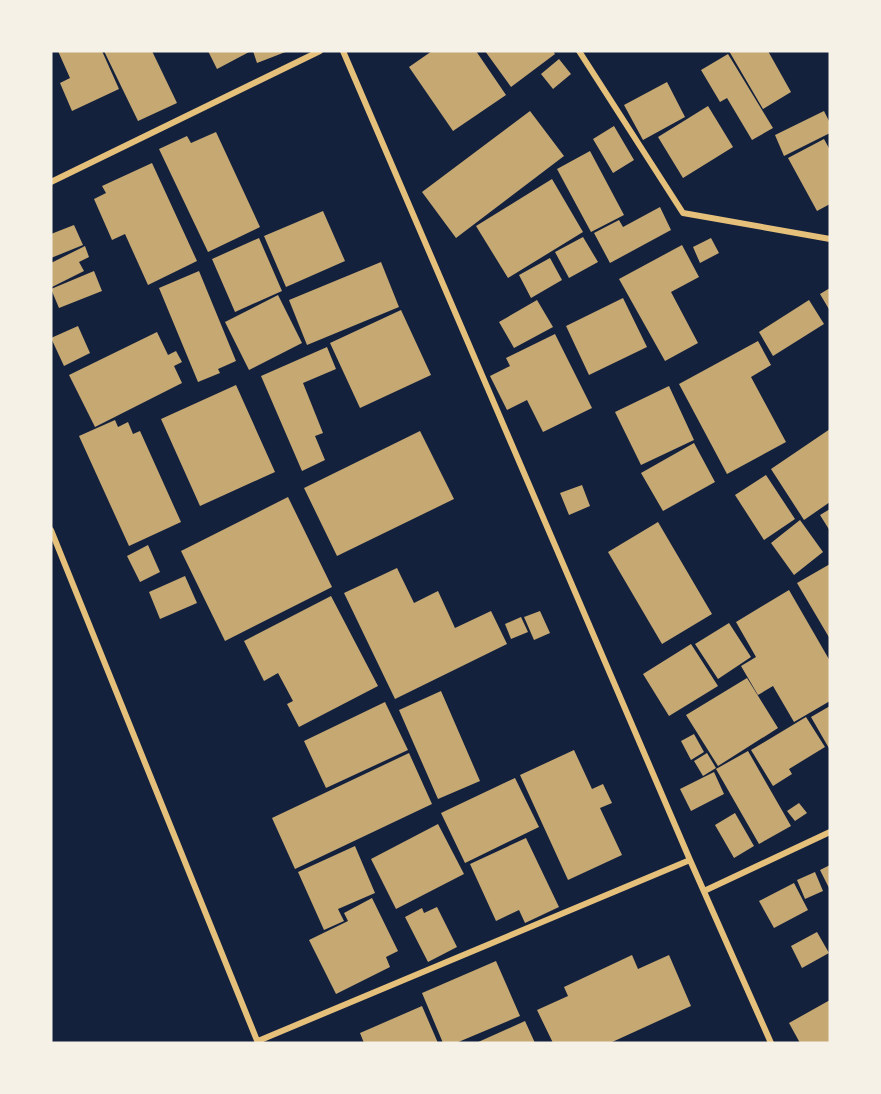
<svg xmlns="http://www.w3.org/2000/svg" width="881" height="1094" viewBox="0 0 881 1094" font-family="Lato,sans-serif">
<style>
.building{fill:#c6a872}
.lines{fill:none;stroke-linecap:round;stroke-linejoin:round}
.minor{stroke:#e5c07b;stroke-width:6}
</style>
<rect width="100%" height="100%" fill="#14213d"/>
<path class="building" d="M58 51H102L119 89 72 111 60 83 70 78Z
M104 51H152L177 103 138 121Z
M208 51H251L217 69Z
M253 51H288L257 63Z
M432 51H476L506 95 453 131 409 67Z
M485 51H553L555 54 511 87Z
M729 51H768L791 92 763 109Z
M728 54 773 128 752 140 727 98 720 102 701 70Z
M559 59 571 74 553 89 541 74Z
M667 82 685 117 643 140 624 105Z
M708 106 733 147 683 178 658 137Z
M530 111 564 156 456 238 422 192Z
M824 111 830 123V133L784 156 775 135Z
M614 126 634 160 613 173 593 139Z
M216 132 260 227 208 252 159 149 187 136 191 143Z
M824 139 830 150V204L817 211 788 158Z
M590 151 624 215 591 232 557 169Z
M152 163 197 261 148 285 125 234 112 240 94 199 106 193 102 186Z
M552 179 583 232 508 278 476 226Z
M660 207 671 230 610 263 594 233 619 220 623 227Z
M323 211 345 261 286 287 264 236Z
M74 225 83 245 51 258V234Z
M583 237 598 262 569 278 555 252Z
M259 238 282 291 235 312 212 259Z
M711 238 719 253 700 263 693 247Z
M682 245 699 277 671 292 698 343 665 361 619 279Z
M85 246 89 257 79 262 84 271 52 287 51 263Z
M550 258 562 280 531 298 519 275Z
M381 262 399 307 307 345 289 300Z
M94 271 102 291 59 308 51 289Z
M199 271 236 361 218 369 220 373 198 382 159 288Z
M830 288V311L820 294Z
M278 295 302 343 249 370 225 322Z
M623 298 647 347 589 375 566 326Z
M537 300 553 327 514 348 499 322Z
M809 300 824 324 773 356 759 332Z
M401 310 431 375 360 408 330 343Z
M78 326 90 353 64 366 51 338Z
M157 332 168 355 176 351 182 362 174 366 182 383 95 427 69 375Z
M555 334 592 408 543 432 527 400 507 410 490 376 510 366 506 358Z
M758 341 771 365 751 377 786 442 727 474 679 384Z
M327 347 336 369 303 383 323 433 315 436 325 460 302 471 261 376Z
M236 385 275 472 200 506 161 419Z
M669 386 694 440 641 465 615 412Z
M115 420 118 427 128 422 133 434 140 431 181 522 129 546 79 436Z
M830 429V502L804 520 771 469Z
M420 431 454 499 337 556 304 488Z
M694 443 715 482 663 511 641 473Z
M766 475 795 519 764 540 735 495Z
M582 485 590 506 569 515 560 493Z
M288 497 332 587 225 641 181 551Z
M830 509V531L820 515Z
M800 520 823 552 794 575 771 543Z
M658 522 712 614 662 644 608 552Z
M148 545 160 572 140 582 127 556Z
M830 564V639L797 583Z
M397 568 414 603 438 591 455 628 491 611 507 644 395 699 344 593Z
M185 576 197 603 160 619 149 592Z
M789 590 830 661V701L794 722 773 686 758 695 741 666 756 657 736 622Z
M331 596 378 686 299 727 287 704 293 701 278 673 264 681 244 641Z
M540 611 550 633 534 640 524 617Z
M521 617 528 632 511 639 505 624Z
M729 623 751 657 718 679 695 644Z
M691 644 718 686 669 716 643 674Z
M747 678 778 728 718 766 686 715Z
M441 691 480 781 438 799 399 710Z
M385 702 408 750 326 788 304 741Z
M830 706V750L811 717Z
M806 717 825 747 789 769 792 774 773 786 751 750Z
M694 734 704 752 691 760 681 741Z
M574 750 592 789 603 784 612 803 600 808 622 855 568 880 520 775Z
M748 751 791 826 759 844 716 769Z
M409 753 432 804 295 869 272 818Z
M707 753 716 768 703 776 694 761Z
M714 772 724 794 691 811 680 789Z
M515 778 539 827 465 863 441 813Z
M799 803 807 813 795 821 787 811Z
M735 813 754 846 734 858 715 825Z
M438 824 464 874 396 909 371 859Z
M526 838 559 907 525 923 519 910 496 921 470 864Z
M355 846 375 893 338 909 344 921 324 930 298 872Z
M830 865V890L820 870Z
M815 872 823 891 805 899 797 880Z
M794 883 808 910 774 928 759 901Z
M372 898 398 951 386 957 390 967 336 994 309 940 348 921 344 913Z
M437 907 457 947 428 962 405 917 422 908 424 913Z
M817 932 829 953 802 968 791 946Z
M632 955 638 969 669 955 691 1006 610 1043H553L537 1010 568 996 564 987Z
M496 961 520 1016 456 1043H443L422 993Z
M830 1000V1043H800L789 1023Z
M422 1006 438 1043H364L360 1033Z
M525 1021 535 1043H476Z"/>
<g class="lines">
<path class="minor" d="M343 51 690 860 771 1043
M579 51 683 213 830 239
M51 182 320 51
M51 530 258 1043
M704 891 830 832
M258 1041 690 860"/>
</g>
<rect width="881" height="1094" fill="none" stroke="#f6f1e7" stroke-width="105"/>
</svg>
